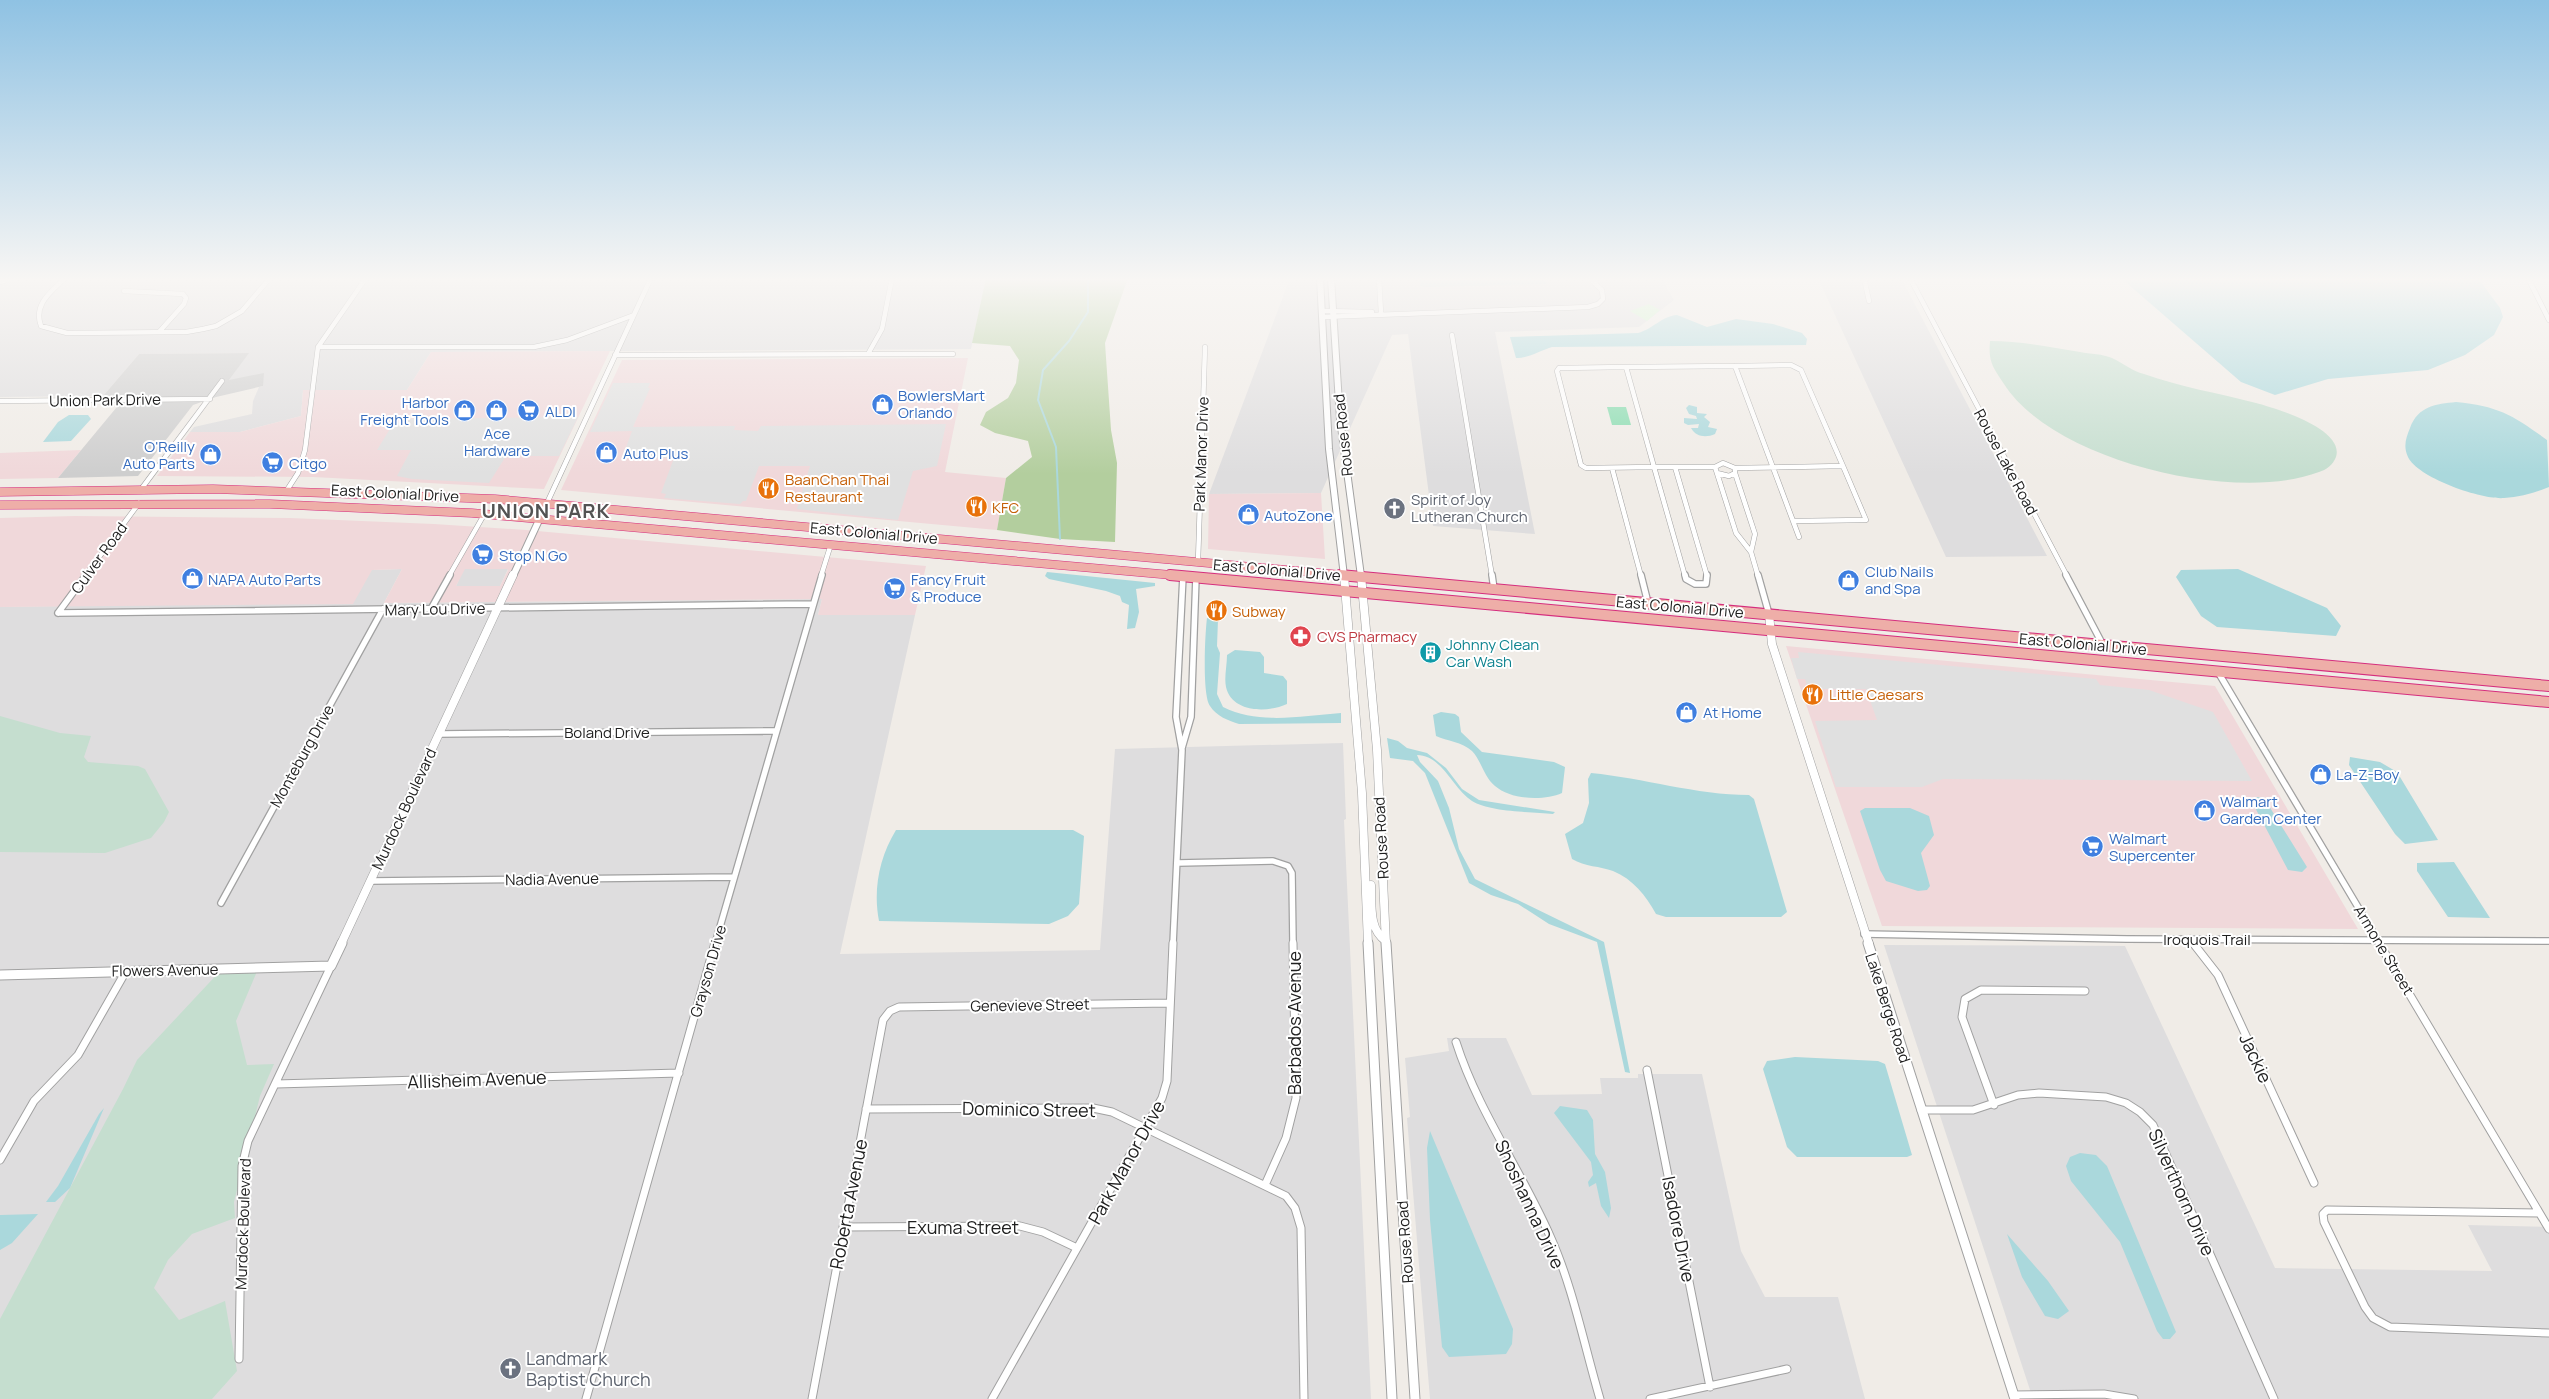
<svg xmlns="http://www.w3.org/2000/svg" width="2549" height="1399" viewBox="0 0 2549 1399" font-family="Manrope,sans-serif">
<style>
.residential{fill:#deddde}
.commercial{fill:#f0d8da;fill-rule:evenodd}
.religious{fill:#cecece}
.forest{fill:#b3ce9e}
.wetland{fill:#c5decf}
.park{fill:#caf8c7}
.pitch{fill:#89dcb0}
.parking{fill:#e0e0e0}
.water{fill:#aad8dc}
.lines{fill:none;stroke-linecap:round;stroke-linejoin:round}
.stream{stroke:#aad8dc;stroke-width:2}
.minor-far2-casing{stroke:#a1a1a1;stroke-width:5.5}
.minor-far1-casing{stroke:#a1a1a1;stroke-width:8}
.minor-casing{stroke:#a1a1a1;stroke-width:9}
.tertiary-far2-casing{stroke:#a1a1a1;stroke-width:8}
.tertiary-far1-casing{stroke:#a1a1a1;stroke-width:9}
.tertiary-casing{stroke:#a1a1a1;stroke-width:11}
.trunk-far1-casing{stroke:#d52e7e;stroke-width:9}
.trunk-casing{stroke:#d52e7e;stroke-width:12}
.minor-far2{stroke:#fff;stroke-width:4.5}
.minor-far1{stroke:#fff;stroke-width:5.5}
.minor{stroke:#fff;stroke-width:7}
.tertiary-far2{stroke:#fff;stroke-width:6}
.tertiary-far1{stroke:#fff;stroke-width:8}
.tertiary{stroke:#fff;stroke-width:9}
.trunk-far1{stroke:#eeaea8;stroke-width:8}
.trunk{stroke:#eeaea8;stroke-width:10}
.labels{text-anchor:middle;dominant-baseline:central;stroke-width:4;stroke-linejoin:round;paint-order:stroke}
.shop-label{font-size:15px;fill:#366cbe;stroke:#fff;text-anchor:start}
.street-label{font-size:15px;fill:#202020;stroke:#fff}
.food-label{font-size:15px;fill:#c56008;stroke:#fff;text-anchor:start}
.worship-label{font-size:15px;fill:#5b616d;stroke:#fff;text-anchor:start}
.health-label{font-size:15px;fill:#be3a42;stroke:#fff;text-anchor:start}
.culture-label{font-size:15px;fill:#0d838f;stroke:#fff;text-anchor:start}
.near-street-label{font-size:18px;fill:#202020;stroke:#fff}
.near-worship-label{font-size:18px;fill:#5b616d;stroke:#fff;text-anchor:start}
.district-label{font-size:20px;font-weight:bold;letter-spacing:1px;fill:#535353;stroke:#fff}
</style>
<rect width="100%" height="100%" fill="#f0ece7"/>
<path class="residential" d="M0 278H986L971 349 431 352 407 390H303L301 416 240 432H190L194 427 252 414 253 401 259 387 263 386 229 380 248 353 139 354 103 396 0 397Z
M1290 278H1661L1674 300 1639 327 1495 332 1535 534 1433 526 1408 334 1392 335 1321 493 1209 494Z
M1818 278H1901L2047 556 1946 557Z
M402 569 384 603 822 599 818 615H915L840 954 1100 950 1115 749 1343 743 1346 819 1344 820 1371 1399H0V607L61 606 372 570Z
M464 569H508L500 586H456Z
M1884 945 2125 946 2275 1268 2492 1271 2468 1225 2549 1227V1399H2033Z
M1447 1038H1506L1532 1095 1602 1094 1600 1078H1638V1074H1702L1741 1251 1765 1297H1838L1865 1399H1430L1407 1118 1410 1117 1405 1058 1449 1051Z"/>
<path class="commercial" d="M610 351 544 489 313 477 157 476 190 432H240L301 416 303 390H407L431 352Z
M968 358 945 472 1006 478 997 530 561 490 622 360Z
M81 450 58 478 0 479V453Z
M1321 493 1325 559 1208 549 1209 494Z
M75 516 290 518 434 524 526 530 926 566 915 615H818L822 599 384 603 402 569 372 570 353 604 0 607V518ZM465 569H507L508 570 500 586H456Z
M1786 646 2215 686 2358 929 1882 926Z"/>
<path class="religious" d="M249 353 229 380 264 373 263 386 216 397 193 405 138 476 58 478 126 396H103L139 354Z"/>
<path class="forest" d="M986 278H1128L1105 343 1111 430 1117 463 1115 542 1060 539 997 530 1006 478 1032 457 1028 441 995 433 980 425 986 412 1008 398 1016 383 1019 360 1010 346 972 343Z"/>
<path class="wetland" d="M1990 341C2020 341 2050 347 2080 352 2090 354 2103 354 2112 358 2123 363 2132 371 2144 374 2180 387 2218 393 2256 403 2275 408 2345 429 2336 457 2333 465 2326 470 2319 472 2235 504 2053 461 2004 384 1993 367 1988 362 1990 341Z
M0 716 60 733 91 736 84 757 88 762 138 766 145 769 169 812 164 822 151 838 105 853 0 852Z
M222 969H258L236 1021 247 1065 274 1064 260 1096 234 1202 235 1218 192 1234 168 1260 154 1288 179 1320 225 1301 237 1371 212 1399H0V1319L123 1089 137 1060Z"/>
<path class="park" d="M1649 304 1660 310 1647 321 1630 311Z"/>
<path class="pitch" d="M1607 407H1626L1631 425H1612Z"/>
<path class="parking" d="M613 383H650L648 388H650L633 427 735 426 734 430 758 431 761 426 946 424 937 466 913 471 898 520 797 509 810 466H759L746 501H743L740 504 664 498 666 494 661 493 674 458H628L629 455 624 453 632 431 590 432Z
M578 417 559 456H506L489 483 412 479 397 476 411 450H377L393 424H398L401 419Z
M1798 652 2096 679 2100 685 2149 690 2213 712 2252 781 1943 779 1922 787H1836L1815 721 1877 720 1866 689H1808L1805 679H1797L1791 658H1799Z"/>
<path class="water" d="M1419 278H1541L1548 284 1425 287 1420 286Z
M2121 278H2478L2500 308 2503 317 2494 335 2465 355 2428 370 2328 379 2275 395 2241 382Z
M1677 315 1707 327 1736 319 1773 324 1802 333 1807 339 1806 345 1552 347C1539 351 1529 358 1516 358L1510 337 1638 333C1653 329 1662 316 1677 315Z
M2456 402C2499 406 2514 416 2547 440L2549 487C2535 493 2520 497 2504 498 2482 500 2418 478 2408 457 2403 446 2406 438 2410 428 2418 406 2436 404 2456 402Z
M1689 405 1697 407V413L1707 414 1704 417 1710 422 1708 427 1717 429 1715 434C1706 438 1696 437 1691 428H1698L1699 424 1688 425 1684 423V418L1697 419 1696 416 1689 414 1686 408Z
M69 415H88L91 419 71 441 43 442 58 422Z
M2238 569 2327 608 2341 626 2336 636 2217 627 2201 616 2176 577 2181 570Z
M1047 572 1155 583V586L1136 589 1139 612 1135 628 1127 629 1129 605 1122 602 1120 596 1106 591 1049 579 1045 576Z
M1207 618 1218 620 1217 646 1220 653 1217 694 1223 707C1260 725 1300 716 1341 713V723L1239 724C1229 721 1216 716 1210 706 1202 695 1205 633 1207 618Z
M1235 650 1260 652 1264 657V673L1283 676 1287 681V704C1268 713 1232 713 1226 687 1224 678 1227 665 1227 655Z
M1441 712 1455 714 1459 717 1461 732 1482 752 1554 762 1565 767 1562 793C1544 801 1511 800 1495 786 1484 777 1481 760 1472 751 1462 742 1447 741 1436 736L1433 715Z
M1387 738 1398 741 1407 748 1427 753 1446 768 1462 789 1479 800 1555 812 1553 814C1532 812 1489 812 1472 801 1453 789 1442 755 1417 755L1420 762 1438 781 1449 808 1459 849 1475 879 1604 942 1630 1073 1625 1072 1597 942 1549 924 1518 904 1491 895 1469 883 1425 773 1413 761 1390 758Z
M2350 757 2380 762 2397 772 2438 840 2405 844 2395 834 2349 765Z
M1591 773C1644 778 1696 795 1749 795L1754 799 1787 912 1781 917H1666L1656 914C1646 896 1633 879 1613 871 1600 866 1585 867 1572 859L1565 834 1583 823 1589 803 1588 779Z
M2257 797 2264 798 2307 867 2302 872 2288 870 2251 800Z
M1865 808H1910L1929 816 1934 835 1921 853 1930 886 1927 890 1918 891 1886 881 1880 870 1860 811Z
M896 830H1073L1084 836 1079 904 1068 916 1049 924 879 921C873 890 879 858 896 830Z
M2454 862 2490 918 2448 917 2417 871V863Z
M1795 1057 1878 1061 1885 1064 1912 1155 1907 1157H1797L1787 1147 1763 1069 1767 1061Z
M1560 1106 1587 1110 1593 1120 1595 1154 1605 1172 1611 1208 1609 1218 1601 1206 1596 1183 1589 1187 1588 1182 1593 1175 1591 1162 1554 1113Z
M104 1108 70 1188 55 1202H46L58 1186 99 1114Z
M1430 1131 1513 1329 1512 1344 1506 1354 1449 1357 1442 1347 1430 1220 1427 1148Z
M2080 1153 2096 1155 2107 1166 2176 1332 2170 1339H2163L2157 1331 2120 1242 2071 1181 2066 1166 2070 1157Z
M38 1214 12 1243 0 1250V1215Z
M2007 1234 2048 1281 2069 1311 2058 1319 2045 1316 2022 1277Z"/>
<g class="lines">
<path class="stream" d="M1060 539 1056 447 1038 400 1043 370 1069 341 1088 312V278"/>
<defs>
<path id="minor-far2" d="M65 278C51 292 33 304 41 326L67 333 186 332 203 329 216 326 242 311 270 278
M1379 278 1381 313
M1864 278 1869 301
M1910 278 2067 576
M2528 278 2549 320
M0 282 12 278
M124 291 183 294 186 298 184 304 159 332
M1322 311 1372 312
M1323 317 1588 307 1598 304 1603 299 1602 290 1589 278
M1452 335 1492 576
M318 347H534L567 340 634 315
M868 354 882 329 892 278
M615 355 953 354
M1735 366 1791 365 1801 370 1843 466
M1626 367 1654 467 1586 468 1581 465 1557 371 1559 368Z
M1626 367 1735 366 1799 537
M0 401 210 399
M1675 467H1715
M1675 467 1707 576
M1675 467H1654L1685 576
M1612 468 1641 576
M1735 468 1843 466 1866 520 1793 521
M1717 473 1729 476 1735 473V468L1723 463 1715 467 1736 533 1751 552 1758 576
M1735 473 1755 534 1751 552
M142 488 222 381
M287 490 298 473 305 450 318 347 366 278
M547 503 651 278
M1198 562 1205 347
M85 576 139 503
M449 576 485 513
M821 576 831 544"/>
<path id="minor-far1" d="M1492 575 1494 589
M1641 575 1648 603
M1685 575 1686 579 1695 584H1706L1707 575
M1758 575 1769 614
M2066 575 2103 645
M431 609 450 575
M58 613 812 604
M58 613 86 575
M2218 672 2380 944
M439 734 775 731
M1182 748 1191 717 1196 577
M1178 863 1273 861 1288 866 1292 873 1293 944
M371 881 734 877
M221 903 383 609
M1864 934 2127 939 2549 941
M2190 939 2194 944
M715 944 822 575
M1173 944 1182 750 1176 717 1183 576"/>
<path id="minor" d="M2193 943 2218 975 2314 1183
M2379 943 2549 1229
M1456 1042C1478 1111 1521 1170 1550 1236 1573 1287 1584 1345 1600 1399
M1647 1070 1710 1387
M276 1084 679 1073
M1994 1105 1962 1017 1965 999 1981 990 2085 991
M866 1109 1093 1108 1112 1112 1286 1196 1295 1208 1301 1228 1304 1399
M1921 1110H1973L2018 1095 2039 1093 2106 1097 2126 1103 2140 1112 2153 1125 2274 1399
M0 1160 34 1101 78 1055 126 971
M1265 1185 1286 1138 1296 1098 1293 943
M2539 1213 2327 1210 2323 1214 2324 1222 2365 1307 2373 1318 2390 1327 2549 1333
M843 1227 1020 1226 1043 1232 1077 1248
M239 1359 242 1166 248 1141 331 966
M2013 1395 2104 1394 2134 1399
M586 1399 715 943
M812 1399 883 1020 890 1011 899 1007 1170 1003
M992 1399 1162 1098 1167 1081 1173 943
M1650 1399 1787 1369"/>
<path id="tertiary-far2" d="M1320 278 1329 449 1344 576
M1331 278 1340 419 1361 576
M513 576 547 503"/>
<path id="tertiary-far1" d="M1344 575 1362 793 1368 944
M1361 575 1377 750 1386 944
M1769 614 1772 644 1869 944
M1371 885C1372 904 1368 929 1386 941
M341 944 513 575"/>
<path id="tertiary" d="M1368 943 1392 1399
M1386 943 1415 1399
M1868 943 2015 1399
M0 975 331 966 342 943"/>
<path id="trunk-far1" d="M0 492 213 489 495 499 1353 576
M0 505 270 504 472 513 1183 576"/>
<path id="trunk" d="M1170 575 2549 702
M1340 575 2549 686"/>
</defs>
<use href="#minor-far2" class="minor-far2-casing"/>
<use href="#minor-far1" class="minor-far1-casing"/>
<use href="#minor" class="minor-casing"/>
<use href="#tertiary-far2" class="tertiary-far2-casing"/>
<use href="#tertiary-far1" class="tertiary-far1-casing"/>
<use href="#tertiary" class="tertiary-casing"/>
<use href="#trunk-far1" class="trunk-far1-casing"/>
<use href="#trunk" class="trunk-casing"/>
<use href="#minor-far2" class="minor-far2"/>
<use href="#minor-far1" class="minor-far1"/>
<use href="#minor" class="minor"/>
<use href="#tertiary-far2" class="tertiary-far2"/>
<use href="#tertiary-far1" class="tertiary-far1"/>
<use href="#tertiary" class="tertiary"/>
<use href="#trunk-far1" class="trunk-far1"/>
<use href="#trunk" class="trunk"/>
</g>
<linearGradient id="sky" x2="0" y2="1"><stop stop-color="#8fc2e3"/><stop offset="0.59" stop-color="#f8f6f4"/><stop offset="1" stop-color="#f8f6f4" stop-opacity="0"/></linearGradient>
<rect width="2549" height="474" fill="url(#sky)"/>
<defs>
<symbol id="shop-disc" viewBox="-11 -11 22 22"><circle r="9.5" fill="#3f7fe0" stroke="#fff"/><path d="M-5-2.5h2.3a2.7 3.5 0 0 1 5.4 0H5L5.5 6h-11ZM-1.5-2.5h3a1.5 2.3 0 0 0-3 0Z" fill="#fff"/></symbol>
<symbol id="supermarket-disc" viewBox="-11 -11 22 22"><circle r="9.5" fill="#3f7fe0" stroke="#fff"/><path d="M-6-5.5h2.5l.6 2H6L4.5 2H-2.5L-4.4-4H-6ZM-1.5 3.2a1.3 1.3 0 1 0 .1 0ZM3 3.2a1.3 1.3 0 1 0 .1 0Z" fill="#fff"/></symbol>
<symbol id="restaurant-disc" viewBox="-11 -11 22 22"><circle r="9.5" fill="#e8710a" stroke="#fff"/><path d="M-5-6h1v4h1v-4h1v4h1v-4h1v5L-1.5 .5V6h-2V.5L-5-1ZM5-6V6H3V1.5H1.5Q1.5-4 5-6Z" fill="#fff"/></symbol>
<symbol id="church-disc" viewBox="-11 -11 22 22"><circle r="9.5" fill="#6b7280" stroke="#fff"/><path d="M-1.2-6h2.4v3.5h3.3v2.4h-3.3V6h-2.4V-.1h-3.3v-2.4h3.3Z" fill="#fff"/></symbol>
<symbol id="pharmacy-disc" viewBox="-11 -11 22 22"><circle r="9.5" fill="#e0444e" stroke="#fff"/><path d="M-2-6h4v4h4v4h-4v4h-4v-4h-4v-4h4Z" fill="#fff"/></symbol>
<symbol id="building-disc" viewBox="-11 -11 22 22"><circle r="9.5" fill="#0f9aa8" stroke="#fff"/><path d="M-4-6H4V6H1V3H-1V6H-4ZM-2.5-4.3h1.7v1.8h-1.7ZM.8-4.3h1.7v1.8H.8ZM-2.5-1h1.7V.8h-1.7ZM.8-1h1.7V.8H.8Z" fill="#fff"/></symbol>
</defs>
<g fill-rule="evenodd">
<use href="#shop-disc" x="870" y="392" width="25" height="25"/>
<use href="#shop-disc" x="484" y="398" width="25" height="25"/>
<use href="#shop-disc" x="452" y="398" width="25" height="25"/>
<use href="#supermarket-disc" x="516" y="398" width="25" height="25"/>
<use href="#shop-disc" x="594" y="440" width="25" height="25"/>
<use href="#shop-disc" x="198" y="442" width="25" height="25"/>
<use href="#supermarket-disc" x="260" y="450" width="25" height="25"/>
<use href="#restaurant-disc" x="756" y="476" width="25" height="25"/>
<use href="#restaurant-disc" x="964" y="494" width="25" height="25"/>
<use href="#church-disc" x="1382" y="496" width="25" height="25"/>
<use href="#shop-disc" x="1236" y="502" width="25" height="25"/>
<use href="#supermarket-disc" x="470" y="542" width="25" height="25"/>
<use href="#shop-disc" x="180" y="566" width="25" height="25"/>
<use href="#shop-disc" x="1836" y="568" width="25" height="25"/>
<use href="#supermarket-disc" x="882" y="576" width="25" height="25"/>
<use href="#restaurant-disc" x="1204" y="598" width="25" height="25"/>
<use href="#pharmacy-disc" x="1288" y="624" width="25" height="25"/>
<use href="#building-disc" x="1418" y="640" width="25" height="25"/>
<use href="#restaurant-disc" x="1800" y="682" width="25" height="25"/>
<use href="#shop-disc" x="1674" y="700" width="25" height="25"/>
<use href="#shop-disc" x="2308" y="762" width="25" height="25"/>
<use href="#shop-disc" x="2192" y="798" width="25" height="25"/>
<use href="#supermarket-disc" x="2080" y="834" width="25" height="25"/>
<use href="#church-disc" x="498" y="1356" width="25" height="25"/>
</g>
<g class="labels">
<g class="shop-label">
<text x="898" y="395">BowlersMart<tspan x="898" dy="17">Orlando</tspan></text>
<text x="449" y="402" text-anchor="end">Harbor<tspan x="449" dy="17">Freight Tools</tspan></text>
<text x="545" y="411">ALDI</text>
<text x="497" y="433" text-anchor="middle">Ace<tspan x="497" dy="17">Hardware</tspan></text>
<text x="195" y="446" text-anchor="end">O'Reilly<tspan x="195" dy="17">Auto Parts</tspan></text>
<text x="623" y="453">Auto Plus</text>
<text x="289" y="463">Citgo</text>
<text x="1264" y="515">AutoZone</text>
<text x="499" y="555">Stop N Go</text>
<text x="1865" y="571">Club Nails<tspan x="1865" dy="17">and Spa</tspan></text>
<text x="208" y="579">NAPA Auto Parts</text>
<text x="911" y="579">Fancy Fruit<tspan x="911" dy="17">&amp; Produce</tspan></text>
<text x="1703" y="712">At Home</text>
<text x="2336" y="774">La-Z-Boy</text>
<text x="2220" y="801">Walmart<tspan x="2220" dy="17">Garden Center</tspan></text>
<text x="2109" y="838">Walmart<tspan x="2109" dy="17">Supercenter</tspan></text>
</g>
<g class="street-label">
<text transform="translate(105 400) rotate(-1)">Union Park Drive</text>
<text transform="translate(1343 435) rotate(-96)">Rouse Road</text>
<text transform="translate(1201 454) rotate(-88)">Park Manor Drive</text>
<text transform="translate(2006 462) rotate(62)">Rouse Lake Road</text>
<text transform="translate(395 493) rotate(3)">East Colonial Drive</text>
<text transform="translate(874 533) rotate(5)">East Colonial Drive</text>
<text transform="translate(99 558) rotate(-54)">Culver Road</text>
<text transform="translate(1277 570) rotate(5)">East Colonial Drive</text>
<text transform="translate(1680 607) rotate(5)">East Colonial Drive</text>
<text transform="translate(435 609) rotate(-1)">Mary Lou Drive</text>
<text transform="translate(2083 644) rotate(5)">East Colonial Drive</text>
<text x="607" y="732">Boland Drive</text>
<text transform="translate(302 756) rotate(-61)">Monteburg Drive</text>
<text transform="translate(404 809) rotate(-65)">Murdock Boulevard</text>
<text transform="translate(1381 838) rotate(-93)">Rouse Road</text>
<text transform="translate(552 879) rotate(-1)">Nadia Avenue</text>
<text x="2207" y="939">Iroquois Trail</text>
<text transform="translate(2384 950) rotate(59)">Armone Street</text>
<text transform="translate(165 970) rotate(-1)">Flowers Avenue</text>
<text transform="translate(708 971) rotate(-74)">Grayson Drive</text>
<text transform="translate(1030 1005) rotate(-1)">Genevieve Street</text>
<text transform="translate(1888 1008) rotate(72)">Lake Berge Road</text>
<text transform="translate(243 1224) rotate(-88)">Murdock Boulevard</text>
<text transform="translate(1405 1242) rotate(-94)">Rouse Road</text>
</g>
<g class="food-label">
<text x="785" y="479">BaanChan Thai<tspan x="785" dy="17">Restaurant</tspan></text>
<text x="992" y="507">KFC</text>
<text x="1232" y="611">Subway</text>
<text x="1829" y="694">Little Caesars</text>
</g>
<g class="worship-label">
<text x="1411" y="499">Spirit of Joy<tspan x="1411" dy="17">Lutheran Church</tspan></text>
</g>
<g class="health-label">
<text x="1317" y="636">CVS Pharmacy</text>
</g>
<g class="culture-label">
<text x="1446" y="644">Johnny Clean<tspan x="1446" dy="17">Car Wash</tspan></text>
</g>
<g class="near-street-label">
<text transform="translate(1294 1023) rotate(-90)">Barbados Avenue</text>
<text transform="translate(2256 1058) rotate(65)">Jackie</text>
<text transform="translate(477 1079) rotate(-2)">Allisheim Avenue</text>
<text transform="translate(1029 1109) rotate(1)">Dominico Street</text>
<text transform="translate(1126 1162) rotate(-61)">Park Manor Drive</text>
<text transform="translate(2182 1192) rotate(66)">Silverthorn Drive</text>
<text transform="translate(848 1204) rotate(-79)">Roberta Avenue</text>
<text transform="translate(1530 1204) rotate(65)">Shoshanna Drive</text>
<text x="963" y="1227">Exuma Street</text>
<text transform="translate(1679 1229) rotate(79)">Isadore Drive</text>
</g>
<g class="near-worship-label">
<text x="526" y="1358">Landmark<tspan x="526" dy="21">Baptist Church</tspan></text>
</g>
<g class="district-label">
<text x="546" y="510">UNION PARK</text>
</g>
</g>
</svg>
